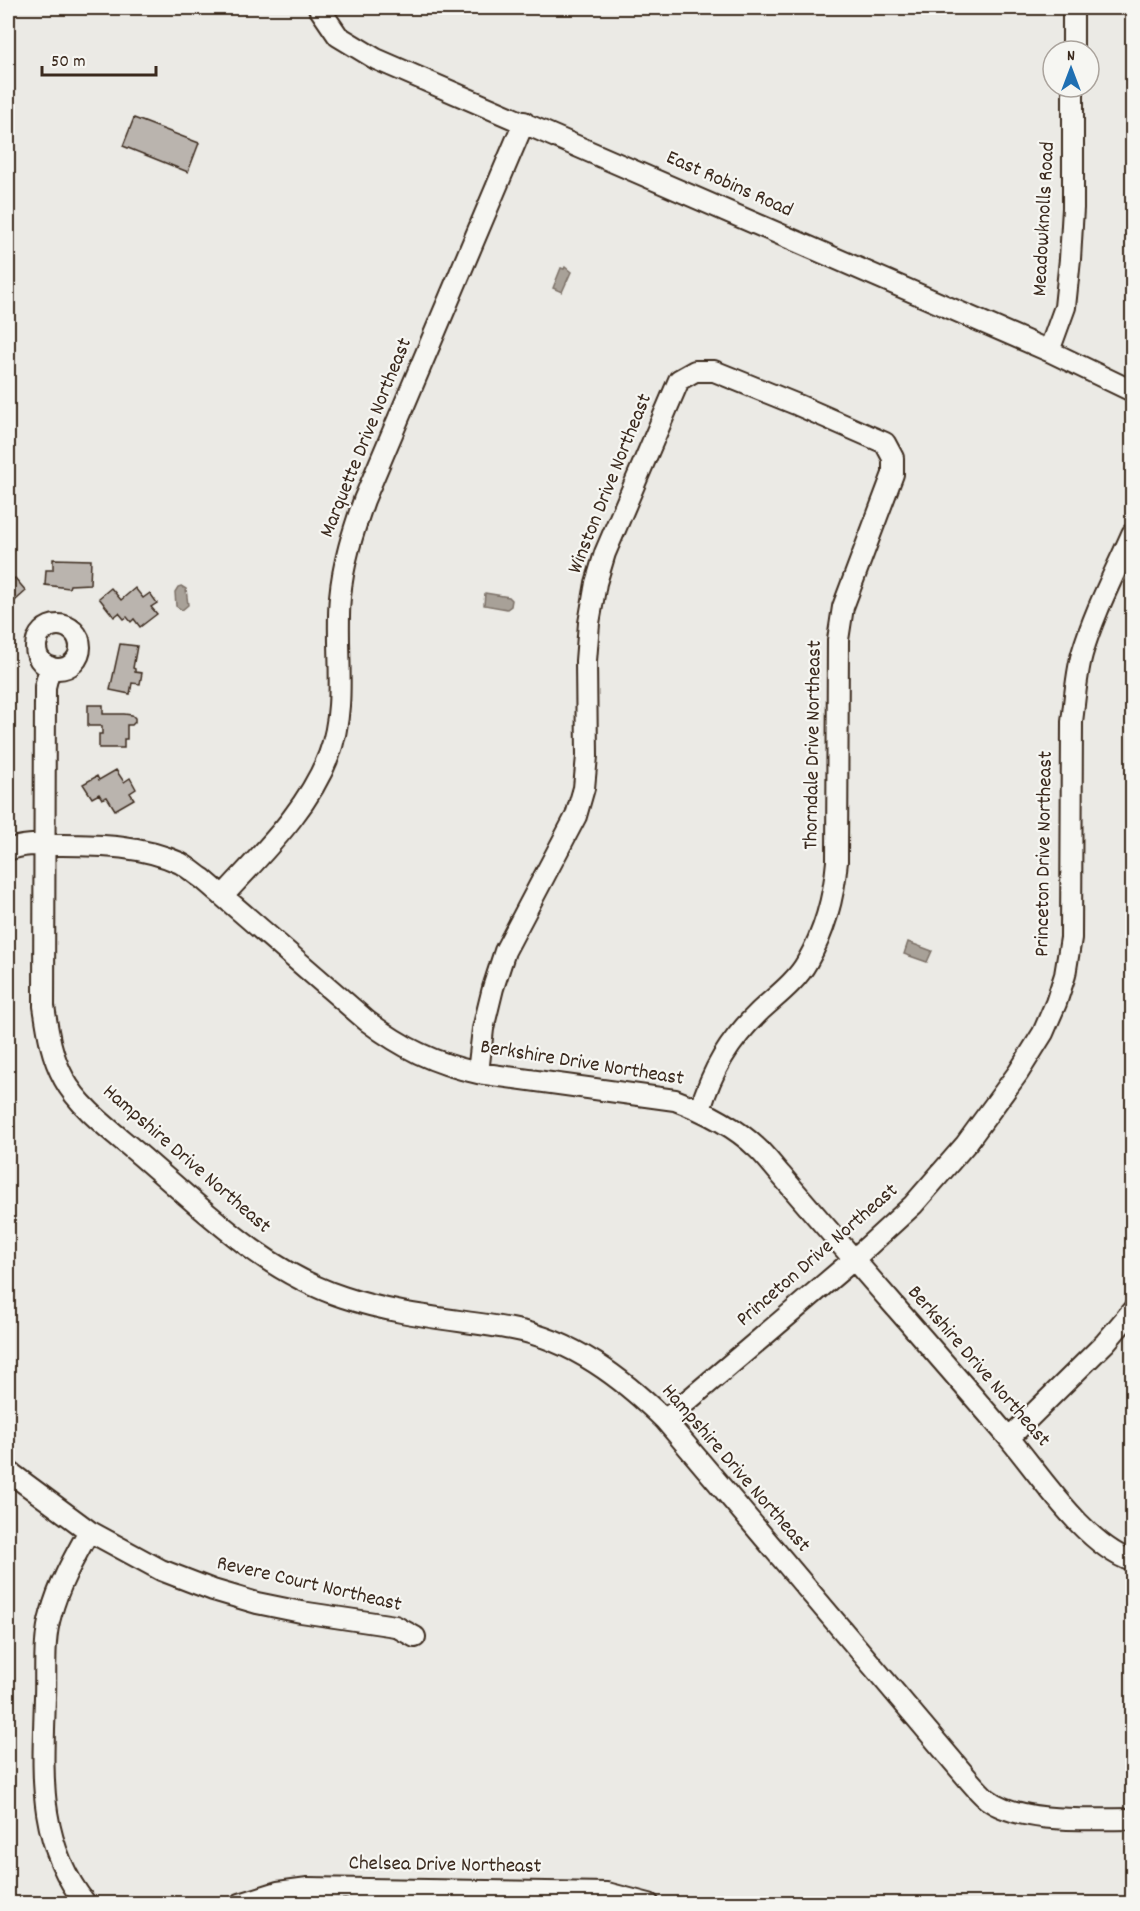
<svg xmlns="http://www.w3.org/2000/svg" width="1140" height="1911" viewBox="0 0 1140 1911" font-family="Dekko,sans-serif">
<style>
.water{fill:#a8a198;stroke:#7c7167;stroke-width:1.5}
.building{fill:#bab4ae;stroke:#3b2a1e;stroke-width:1.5}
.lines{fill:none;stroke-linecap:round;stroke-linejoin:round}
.minor-casing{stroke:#3b2a1e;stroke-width:24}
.minor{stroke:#f6f6f2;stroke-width:20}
.labels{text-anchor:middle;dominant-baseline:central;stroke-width:4.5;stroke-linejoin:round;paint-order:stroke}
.street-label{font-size:21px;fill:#3b2a1e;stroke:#f6f6f2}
</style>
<rect width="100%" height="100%" fill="#ebeae5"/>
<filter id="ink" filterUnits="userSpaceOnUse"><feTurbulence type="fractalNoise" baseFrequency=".0167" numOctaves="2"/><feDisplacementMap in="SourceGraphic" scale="12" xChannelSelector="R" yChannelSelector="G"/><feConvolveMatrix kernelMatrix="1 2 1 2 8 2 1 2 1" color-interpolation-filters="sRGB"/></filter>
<g filter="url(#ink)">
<path class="water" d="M565 267 571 272 562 292 553 288 561 268 564 269Z
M181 586 186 589 188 605 182 610 176 606 175 592 178 587Z
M485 593 509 597 512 600 511 606 507 609 484 605Z
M908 942 932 951 927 962 904 954Z"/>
<path class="building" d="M1128 36H1132V67H1128Z
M134 118 199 143 188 172 123 146Z
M1128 182H1132V205H1128Z
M53 559 91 560 90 584 70 585 69 588 45 585 46 570H53Z
M15 578 26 591 8 607V583Z
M111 588 121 600 135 588 143 598 150 593 157 603 151 607 157 614 140 627 134 619 131 622 127 617 124 619 119 613 114 617 99 598Z
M120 644 137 646 133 668 135 669V672L142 673 140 684 132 683 130 694 110 690Z
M88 705H103V714H124L132 715 135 718V722L132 725H127V739H124V748H99V734H102V726H88Z
M116 770 124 782 130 778 136 789 130 793 134 799 115 810 107 797 102 799 99 794 92 798 83 784 97 776 99 780Z"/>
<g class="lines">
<defs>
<path id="minor" d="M319 8 338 36 376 59 1049 351 1132 391
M1073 51V8
M1049 351 1065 307 1070 259 1073 208V87
M36 647a22 22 0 1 1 44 0a22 22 0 1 1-44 0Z
M50 667 45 687 44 1006C48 1033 51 1055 64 1079 80 1109 116 1134 141 1156 203 1209 263 1271 343 1297 399 1316 455 1319 512 1329 573 1340 622 1378 665 1420L968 1779C974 1786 980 1793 987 1799 1020 1824 1092 1819 1132 1819
M8 850C25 843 43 845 62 845 101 845 143 846 180 863 188 867 195 874 203 879L367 1021C403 1048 433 1063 478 1073L675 1100C704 1111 733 1125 756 1147 765 1155 773 1166 781 1175 856 1263 933 1349 1008 1437 1040 1475 1085 1545 1132 1561
M223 896C263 852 307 811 329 755 348 704 335 649 340 597 343 563 353 532 364 500L524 122
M478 1073 483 1029 493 988 505 951 576 816 584 788 587 756 586 661 589 623 596 583 605 553 679 380 695 371H714L798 405 885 443 893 458V474L843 607 838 640 837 861C834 896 825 931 807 962 796 982 775 997 759 1012 729 1041 712 1070 700 1110
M665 1420 853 1260 913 1205 966 1144 1018 1073 1043 1033 1056 1003 1065 975 1071 938 1072 722C1075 699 1076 676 1082 654 1094 612 1115 573 1132 534
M1009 1438 1105 1343 1132 1311
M8 1471 89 1531 161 1570 213 1590 257 1603 301 1612 395 1626 415 1637
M86 1904C36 1841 43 1772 45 1697 46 1670 43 1640 51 1614 59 1584 74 1558 89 1531
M240 1904 278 1892 308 1888 607 1893 649 1904"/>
</defs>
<use href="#minor" class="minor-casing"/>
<use href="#minor" class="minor"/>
</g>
</g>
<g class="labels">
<g class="street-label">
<text transform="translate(729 185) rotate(24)">East Robins Road</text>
<text transform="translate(1045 219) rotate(-87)">Meadowknolls Road</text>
<text transform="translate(367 438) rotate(-68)">Marquette Drive Northeast</text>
<text transform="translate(611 484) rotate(-68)">Winston Drive Northeast</text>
<text transform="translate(814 745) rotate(-89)">Thorndale Drive Northeast</text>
<text transform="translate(1045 854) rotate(-89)">Princeton Drive Northeast</text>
<text transform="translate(582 1064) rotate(9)">Berkshire Drive Northeast</text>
<text transform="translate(186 1160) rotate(41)">Hampshire Drive Northeast</text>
<text transform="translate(818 1256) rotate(-41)">Princeton Drive Northeast</text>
<text transform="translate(978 1367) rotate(49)">Berkshire Drive Northeast</text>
<text transform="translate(735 1469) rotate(49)">Hampshire Drive Northeast</text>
<text transform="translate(309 1585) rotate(13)">Revere Court Northeast</text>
<text transform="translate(445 1866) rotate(1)">Chelsea Drive Northeast</text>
</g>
</g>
<rect width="1140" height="1911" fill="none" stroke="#f6f6f2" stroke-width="30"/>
<rect x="15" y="15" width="1110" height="1881" fill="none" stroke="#3b2a1e" stroke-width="2" filter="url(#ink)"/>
<g transform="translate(1071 69)"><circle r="28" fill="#f6f6f2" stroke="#aba49d" stroke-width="1.5"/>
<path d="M0-4.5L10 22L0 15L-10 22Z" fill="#1f6fb2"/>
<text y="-9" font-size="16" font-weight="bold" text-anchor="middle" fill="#3b2a1e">N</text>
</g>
<path d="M42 66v9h114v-9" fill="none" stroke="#3b2a1e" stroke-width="3"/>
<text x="51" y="66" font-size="18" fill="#3b2a1e" stroke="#f6f6f2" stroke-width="4.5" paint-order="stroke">50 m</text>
</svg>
